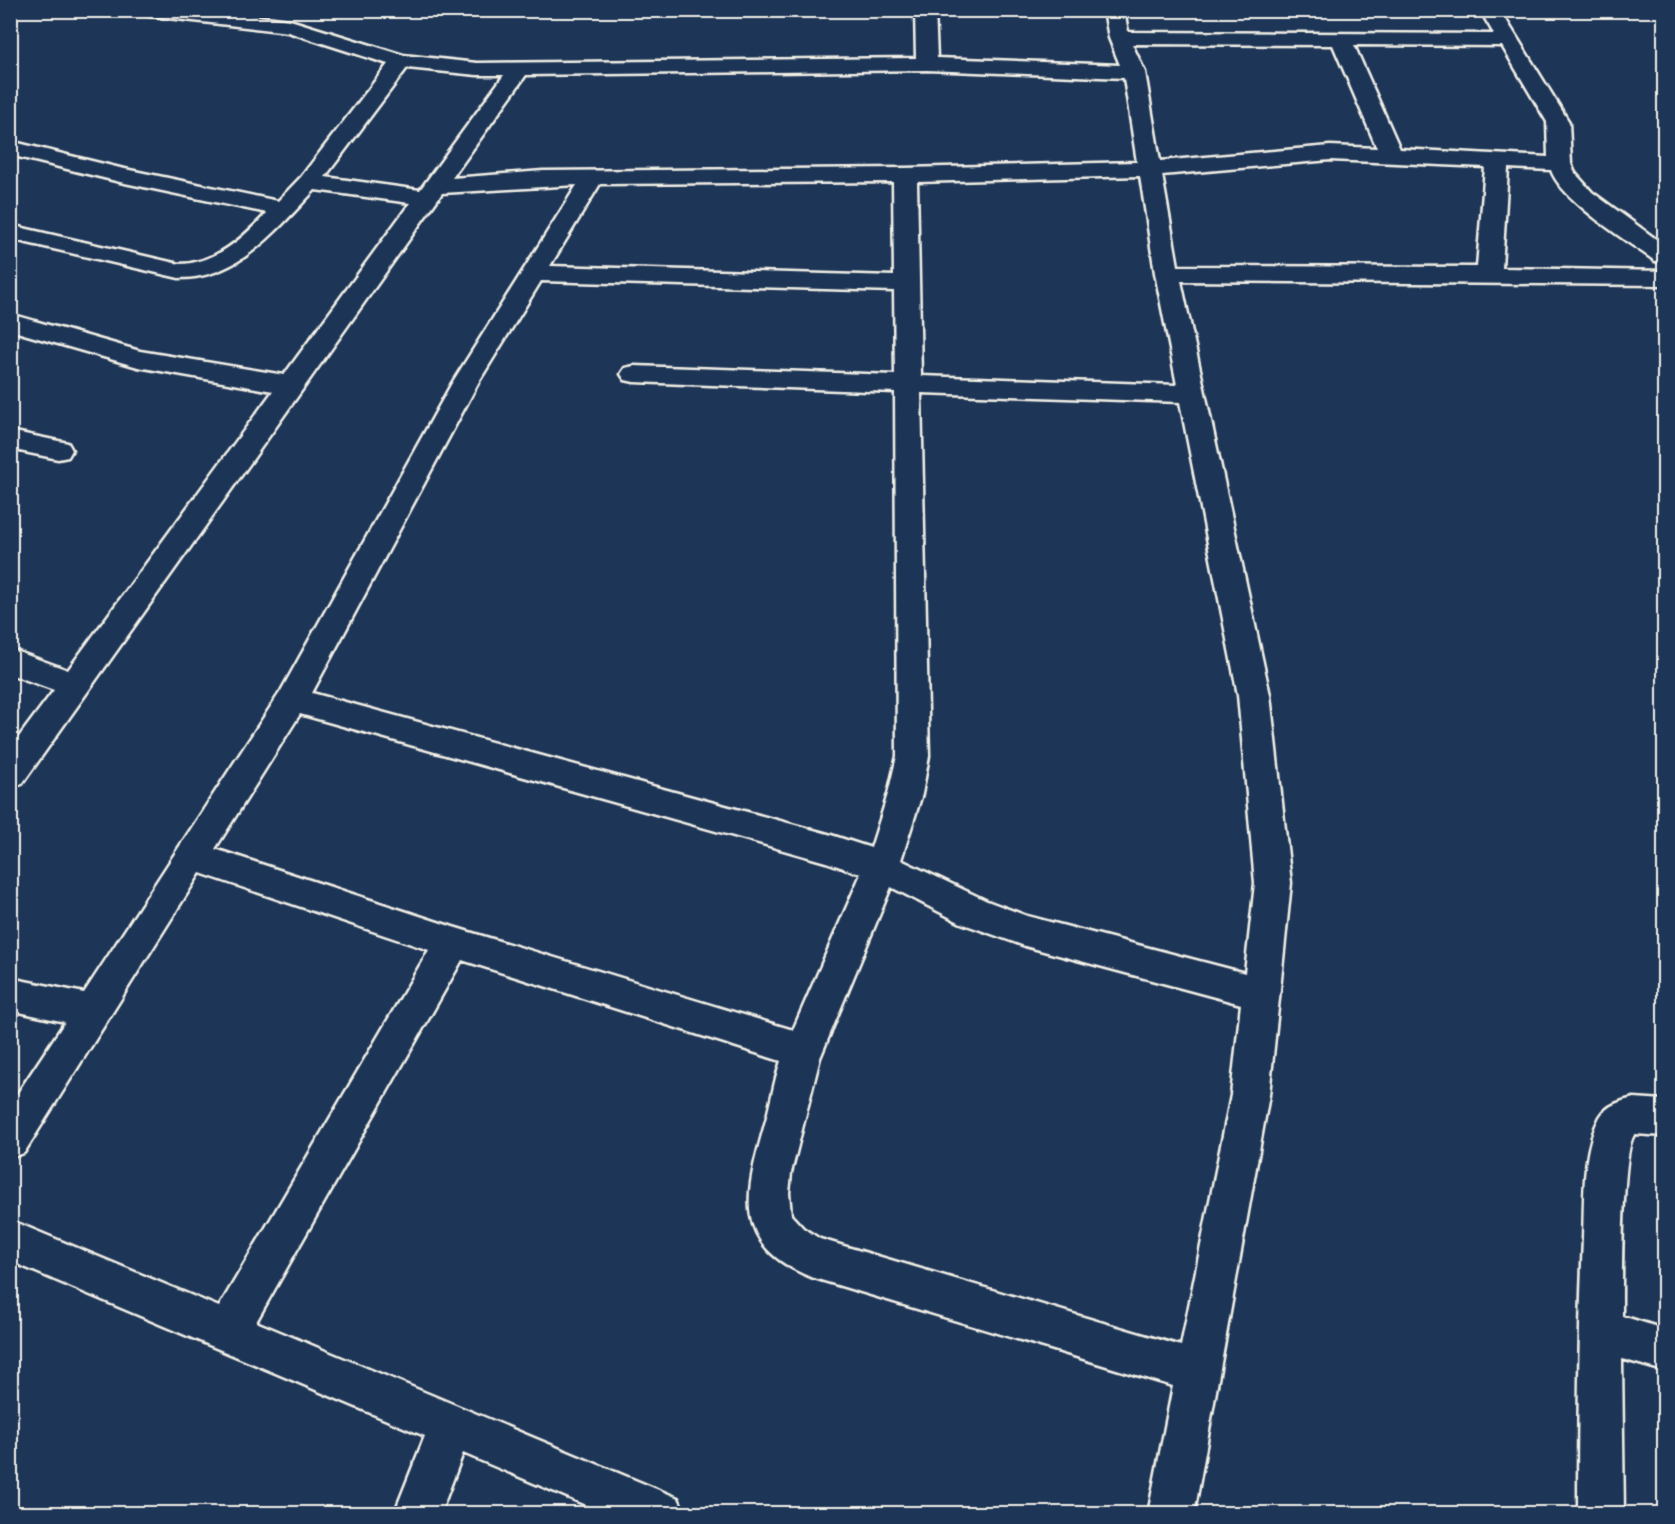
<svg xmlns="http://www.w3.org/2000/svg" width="1675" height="1524" viewBox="0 0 1675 1524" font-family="Delius,sans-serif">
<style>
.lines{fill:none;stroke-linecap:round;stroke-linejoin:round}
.minor-casing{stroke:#f4f1e8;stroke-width:5}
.minor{fill:#1d3557;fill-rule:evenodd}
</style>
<rect width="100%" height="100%" fill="#1d3557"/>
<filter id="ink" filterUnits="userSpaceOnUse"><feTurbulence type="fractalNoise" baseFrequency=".0167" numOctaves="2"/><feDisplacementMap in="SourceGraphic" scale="12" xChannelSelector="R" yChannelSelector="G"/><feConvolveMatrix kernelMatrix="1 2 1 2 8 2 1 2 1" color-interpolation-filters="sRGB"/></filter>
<g filter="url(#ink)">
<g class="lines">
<defs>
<path id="minor" d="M140 10H208L290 20 403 55 477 63 916 58 915 10H935L937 58 1120 65 1109 38 1104 10H1124L1128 32 1494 34 1480 10H1500L1569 122 1571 164 1575 173 1592 192 1664 245V263L1655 261C1629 242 1561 200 1551 170L1508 168 1502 268 1664 271V285L1181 281 1270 695 1291 883 1269 1095 1194 1514H1148L1173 1386 811 1277C730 1244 746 1192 765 1124 771 1103 774 1081 781 1061L462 960 256 1322 678 1498 685 1514H607L463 1453 440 1514H394L425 1436 10 1261V1220L219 1307 429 950 200 873 24 1153 10 1158V1105L65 1022 10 1010V978L84 993 281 691 452 383 577 185 442 193 22 784 10 788V749L54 690 10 674V649L68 670 273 391 138 367 10 330V314L140 351 284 375 410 203 315 190C276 230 240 278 179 278L10 239V225L179 264C215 264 243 238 267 213L120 182 10 155V141L120 168 278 201 301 177 388 64 288 32 150 16 143 14ZM1132 44 1333 45 1377 148 1330 146 1160 161 1145 72ZM1354 45 1502 46 1547 122 1548 157 1400 149ZM407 68 477 75H504L420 190 325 177ZM927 70 1124 78 1137 162 905 168 543 171 452 178 526 75ZM1330 160 1485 167 1477 267 1178 266 1162 175ZM1140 176 1155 273 1177 385 921 376 917 182ZM893 182 894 276 550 266 600 184ZM541 281 894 291 895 375 634 366 625 368 621 374 625 380 634 382 895 392 897 756 888 794 871 848 828 834 312 693 478 383ZM921 393 1180 402 1238 695 1255 883 1245 973 1027 916 987 901 901 860 922 794 929 756ZM300 714 826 862 861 874 793 1030 453 927 215 849ZM891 887 961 923 1025 946 1241 1004 1231 1095 1181 1346 820 1239 803 1228 791 1215 789 1193 791 1173 820 1058Z
M10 431 68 443 72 450 68 457 58 459 10 449Z
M1634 1098 1664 1100V1136L1635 1134C1621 1146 1622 1289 1622 1316L1664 1329V1371L1622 1359 1624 1514H1578C1578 1422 1579 1330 1583 1239 1585 1200 1581 1153 1600 1117 1607 1105 1621 1101 1634 1098Z"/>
</defs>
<use href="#minor" class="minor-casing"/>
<use href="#minor" class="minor"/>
</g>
</g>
<rect width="1675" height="1524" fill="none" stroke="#1d3557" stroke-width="36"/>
<rect x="18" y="18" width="1639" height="1488" fill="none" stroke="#f4f1e8" stroke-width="2" filter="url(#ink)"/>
</svg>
